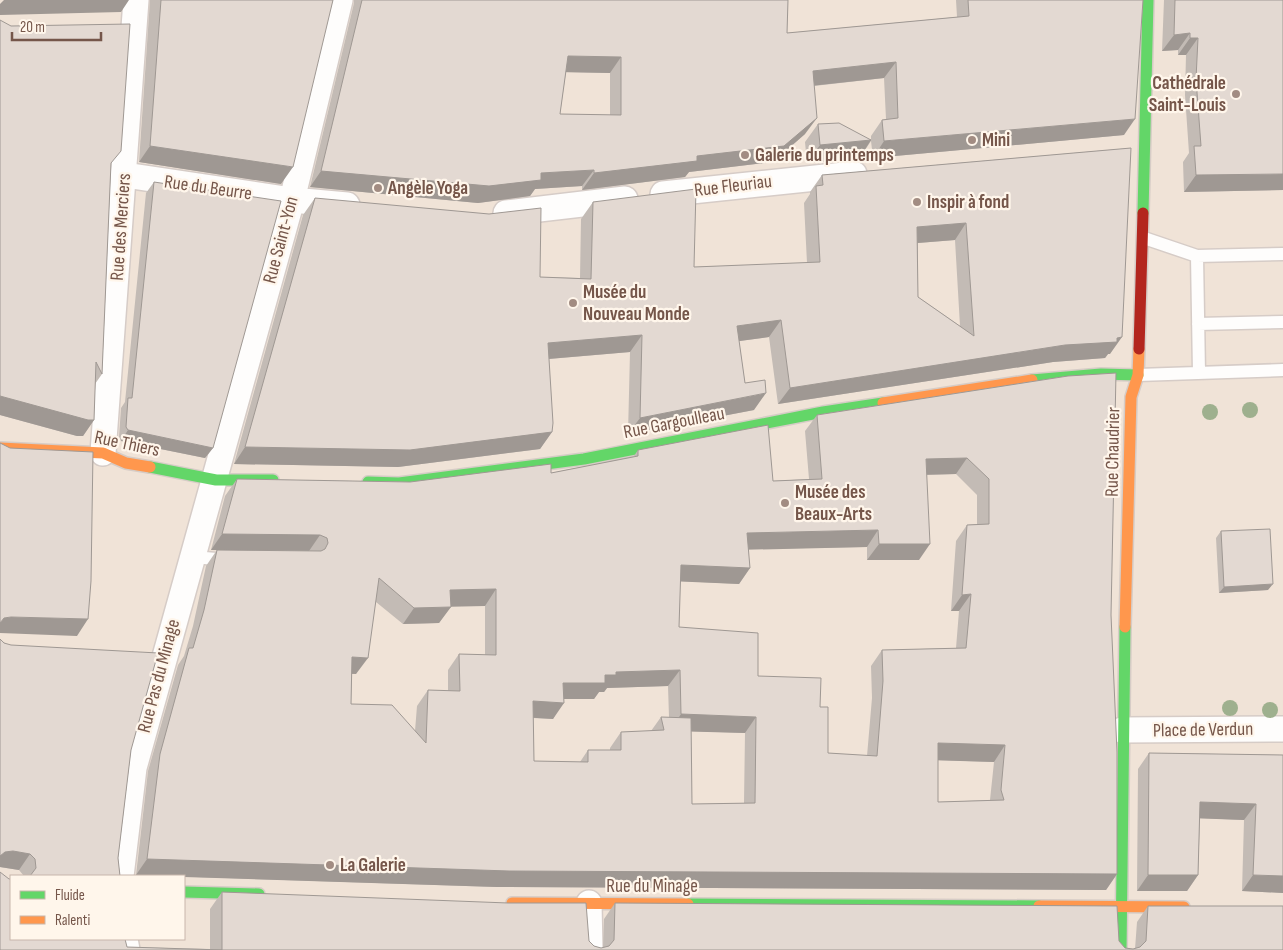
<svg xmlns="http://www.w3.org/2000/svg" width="1283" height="950" viewBox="0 0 1283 950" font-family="'Sofia Sans Condensed',sans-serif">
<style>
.residential{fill:#f0e3d7;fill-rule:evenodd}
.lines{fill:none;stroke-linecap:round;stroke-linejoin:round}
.lane-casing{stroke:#d6ccc7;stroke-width:15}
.street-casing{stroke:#d6ccc7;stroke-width:28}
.fast-casing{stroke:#d6ccc6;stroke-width:14}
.slow-casing{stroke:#d6ccc6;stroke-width:14}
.jam-casing{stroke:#d6ccc6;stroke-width:14}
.lane{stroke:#fefdfc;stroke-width:12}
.street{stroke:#fefdfc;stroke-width:25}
.fast{stroke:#63d668;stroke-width:11}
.slow{stroke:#ff974d;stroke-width:11}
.jam{stroke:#b3261e;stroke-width:11}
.tree{fill:#9eb08e}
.wall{fill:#c3bbb5;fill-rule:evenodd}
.shaded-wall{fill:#9f9893}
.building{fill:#e3d9d2;stroke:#9f9893;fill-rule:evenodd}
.poi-dot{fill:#a28c82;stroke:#fff6eb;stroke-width:2}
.labels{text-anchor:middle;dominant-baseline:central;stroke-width:4.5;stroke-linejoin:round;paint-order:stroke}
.poi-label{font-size:19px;font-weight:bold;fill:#75564a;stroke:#fff6eb;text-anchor:start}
.street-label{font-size:19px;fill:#75564a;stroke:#fff6eb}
</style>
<rect width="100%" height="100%" fill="#f7f1ea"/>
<path class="residential" d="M0 0H1283V950H0ZM11 876H184V939H11Z"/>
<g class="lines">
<defs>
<path id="lane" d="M1144 238 1197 256 1283 254
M1197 256 1199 373
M1198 324 1283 322
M1138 375 1283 370
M193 557 228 560"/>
<path id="street" d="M125 175 292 200 347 205
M663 194 854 174
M506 213 625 199
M103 453 136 0
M1122 730 1283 729
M121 876 134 768 292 200 340 0
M589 903 590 950
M125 939 127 950"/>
<path id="fast" d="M1143 213 1148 0
M1032 380 1101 374 1138 375
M150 467 216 480H273
M368 482 399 483 584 459 823 412 883 403
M184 892 259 894
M688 904 1039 906
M1121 950 1125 627"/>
<path id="slow" d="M883 403 1032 380
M0 448 103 453 126 463 150 467
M1125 627 1131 397 1138 375 1139 349
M512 903 688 904
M1039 906 1184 907"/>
<path id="jam" d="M1139 349 1143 213"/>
</defs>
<use href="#lane" class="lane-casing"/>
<use href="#street" class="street-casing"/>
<use href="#fast" class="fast-casing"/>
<use href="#slow" class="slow-casing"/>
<use href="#jam" class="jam-casing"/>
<use href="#lane" class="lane"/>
<use href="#street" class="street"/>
<use href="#fast" class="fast"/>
<use href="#slow" class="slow"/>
<use href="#jam" class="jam"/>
</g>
<g class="tree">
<circle cx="1250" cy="410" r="8"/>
<circle cx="1210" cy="412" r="8"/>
<circle cx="1230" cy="708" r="8"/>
<circle cx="1270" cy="710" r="8"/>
</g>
<path class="wall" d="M150 0H333L281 184 139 162Z
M354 0H788L787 33 957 17 956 0H1143L1124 135 873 158 871 141 859 159 807 163 805 142 818 124 871 140V136L882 120 886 119 884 78 814 86 805 134 773 162 689 172 685 177 582 190V186L535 189 530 196 478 203 310 187 354 3ZM566 72 610 73V115L560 114Z
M1164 0H1283V190L1184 192 1183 162 1189 153 1185 95 1186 55H1178V50L1162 51Z
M0 20 111 165 102 374 95 384 94 420 83 436H77L0 415Z
M1131 148 1110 354H1108L1105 358 1053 362 778 404 769 337 739 341 745 383 754 410 628 434 630 352 549 359 552 432 540 449 398 467 234 464 303 215 315 198 540 277 580 278 581 219 593 202 694 267 807 263 804 203 810 194V192L822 175ZM955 240 960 326 918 297V243Z
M154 182 213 448 205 458 121 441 119 437 121 408 125 402 146 193Z
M1068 376 1111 615 1117 874 1106 890 497 887 136 875 148 771 178 665 184 656 193 626 206 566 217 550H211L225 496 237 479 410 482 551 473 634 456 638 450 773 481 809 479 805 431 817 415ZM956 474 977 495V524L967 525 956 541 951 611H959L956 648 882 650 871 666 872 698 867 756 828 753 820 707 758 676 679 627 680 581 739 584 750 568 748 549 867 547V560H919L927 475ZM376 602 403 624 439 623 451 606H485V655L459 654 448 670V691L428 690 417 706 415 731 351 704 352 674H356ZM668 686 669 717H661L651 731 621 732 610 748V750H588L580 762 534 761 533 718 553 719 564 699H594L599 692H604L607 688ZM691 731 745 733 744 803 692 804ZM938 760 994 762 990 800 938 802Z
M1221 531 1268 590 1219 593 1216 538Z
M0 639 131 750 118 858 120 876H24L19 870 0 867Z
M1149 753 1283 755V893L1242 891 1244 820 1200 818 1198 875 1187 891H1137L1138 769Z
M9 879 127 947 210 949V909L222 892 589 941 594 946 601 948H603L604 919 615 903 1119 941 1125 948 1133 949H1135L1137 922 1148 906 1283 950H0Z"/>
<path class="shaded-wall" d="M4 0H129L121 12 0 15V4Z
M1190 33 1178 50 1162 51 1174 35Z
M1190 38H1198L1186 55H1178Z
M568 56 621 57 610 73 557 72Z
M896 62 884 78 801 87 813 71Z
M817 118 805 134 773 162 689 172 685 177 582 190 594 173 697 156Z
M1135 119 1124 135 873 158 884 141Z
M871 140 859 159 807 163 820 145Z
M150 146 293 167 281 184 139 162Z
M594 170 582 186 535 189 530 196 478 203 310 187 321 171 541 173Z
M1283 174V190L1184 192 1196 175Z
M966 223 955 240 905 244 917 227Z
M781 320 769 337 725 343 737 326Z
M642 335 630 352 536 360 548 343Z
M1122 337 1110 354H1108L1105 358 1053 362 778 404 790 388 1065 345Z
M766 393 754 410 628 434 640 418Z
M0 396 94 420 83 436H77L0 415Z
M128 430 213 448 205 458 121 441Z
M552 432 540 449 398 467 234 464 245 447Z
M967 458 956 474 915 475 926 459Z
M878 530 867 547 735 550 747 533Z
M222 534 320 535 309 551 211 550Z
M879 544H930L919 560H867Z
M681 565 750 568 739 584 669 581Z
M1273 584 1268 590 1219 593 1224 587Z
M496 589 485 606 439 607 450 590Z
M971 594 959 611H951L962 595Z
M451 607 439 623 403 624 414 608Z
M11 617 88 619 77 636 0 633V623L4 618Z
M352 657 368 658 356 674 340 673Z
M680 670 668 686 607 688 604 692H599L594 699H551L563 683 605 675 616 672Z
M533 701 564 703 553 719 521 717Z
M681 714 756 717 745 733 670 731Z
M938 743 1005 745 994 762 927 760Z
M1200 802 1256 804 1244 820 1189 818Z
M13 851 30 854 19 870 0 867V856L5 852Z
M147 859 1117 874 1106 890 497 887 184 877V876L136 875Z
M1148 875H1198L1187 891H1137Z
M1253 875 1283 876V893L1242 891Z"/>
<path class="building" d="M161 0H333L293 167 150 146Z
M362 0H788L787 33 969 16 968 0H1143L1135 119 884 141 882 120 898 118 896 62 813 71 817 118 784 146 697 156V161L594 173V170L541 173V180L489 186 321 171ZM568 56 621 57V115L560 114Z
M1175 0H1283V174L1196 175 1194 146H1201L1196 79 1198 38H1190V33L1174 35Z
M0 20 11 26 130 24 121 151 111 163 102 374 96 362 94 420H88L0 396Z
M839 123 871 140 820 145 818 124Z
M1131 148 1122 337 1117 338V342L1065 345 790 388 781 320 737 326 745 383 765 380 766 393 640 418 642 335 548 343 553 423 552 432 410 450 245 447 315 198 489 214 541 208 540 277 591 279 593 202 696 189 694 267 820 262 816 186 823 185 822 175ZM966 223 974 336 918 297 917 227Z
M154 182 281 201 213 448 128 430 126 427 128 398H132Z
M1116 373 1111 615 1117 752V874L509 871 147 859 160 754 189 648H193L204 610 217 550 321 551 325 549 328 543 327 538 320 535 222 534 237 479 410 482 551 464V473L638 456V450L768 425 773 481 822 479 817 415 1068 376ZM967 458 989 479V524L967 525 962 595 971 594 966 648 882 650 883 681 877 756 828 753V707H820L821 678 758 676V633L679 627 681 565 750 568 747 533 878 530 879 544H930L926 459ZM379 578 414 608 451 607 450 590 496 589V655L459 654 460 691 428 690 426 743 392 705 351 704 352 657 368 658ZM680 670 681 714 756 717 755 803 692 804 691 718 661 717 664 730 621 732V750H588V762L534 761 533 701 564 703 563 683H605V675H616V672ZM938 743 1005 745 1001 790 1004 800 938 802Z
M0 443 10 448 93 452 91 581 88 619 11 617 4 618 0 623Z
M1270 529 1273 584 1224 587 1221 531Z
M0 639 4 643 11 645 158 653 131 750 118 858 120 876H30L36 868 35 859 30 854 13 851 5 852 0 856Z
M1149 753 1283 755V876L1253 875 1256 804 1200 802 1198 875H1148Z
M0 872 9 879H11V939H125L127 947 222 950V892L508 903H586L589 941 594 946 601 948 609 946 614 940 615 903 1117 906 1119 941 1125 948 1133 949 1140 947 1146 941 1148 906H1283V950H0Z"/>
<g class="poi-dot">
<circle cx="1236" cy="94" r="5"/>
<circle cx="972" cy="140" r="5"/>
<circle cx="745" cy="155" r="5"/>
<circle cx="378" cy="188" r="5"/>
<circle cx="917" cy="202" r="5"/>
<circle cx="573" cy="303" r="5"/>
<circle cx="785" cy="503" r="5"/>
<circle cx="330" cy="865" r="5"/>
</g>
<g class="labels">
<g class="poi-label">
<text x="1226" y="83" text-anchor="end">Cathédrale<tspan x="1226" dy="22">Saint-Louis</tspan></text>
<text x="982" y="140">Mini</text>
<text x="755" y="155">Galerie du printemps</text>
<text x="388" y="188">Angèle Yoga</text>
<text x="927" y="202">Inspir à fond</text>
<text x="583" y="292">Musée du<tspan x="583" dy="22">Nouveau Monde</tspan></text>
<text x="795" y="492">Musée des<tspan x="795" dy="22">Beaux-Arts</tspan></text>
<text x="340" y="865">La Galerie</text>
</g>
<g class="street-label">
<text transform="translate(733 186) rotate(-7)">Rue Fleuriau</text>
<text transform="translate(208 188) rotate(8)">Rue du Beurre</text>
<text transform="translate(121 227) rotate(-86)">Rue des Merciers</text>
<text transform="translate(281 240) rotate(-75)">Rue Saint-Yon</text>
<text transform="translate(674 423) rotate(-11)">Rue Gargoulleau</text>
<text transform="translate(127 444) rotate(12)">Rue Thiers</text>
<text transform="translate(1113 452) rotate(-89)">Rue Chaudrier</text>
<text transform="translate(159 676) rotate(-75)">Rue Pas du Minage</text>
<text transform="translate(1203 730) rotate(-1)">Place de Verdun</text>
<text x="652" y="886">Rue du Minage</text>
</g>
</g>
<rect x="10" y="875" width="175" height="65" fill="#fff6eb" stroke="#c8b6ab"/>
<rect x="20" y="891" width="25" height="8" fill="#63d668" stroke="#c8b6ab"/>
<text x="55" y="900" font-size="15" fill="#75564a">Fluide</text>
<rect x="20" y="916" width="25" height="8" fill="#ff974d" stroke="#c8b6ab"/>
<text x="55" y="925" font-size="15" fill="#75564a">Ralenti</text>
<path d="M12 32v8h89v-8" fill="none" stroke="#75564a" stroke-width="2.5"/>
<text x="20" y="32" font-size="15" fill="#75564a" stroke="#fff6eb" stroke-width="4" paint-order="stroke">20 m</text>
</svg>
